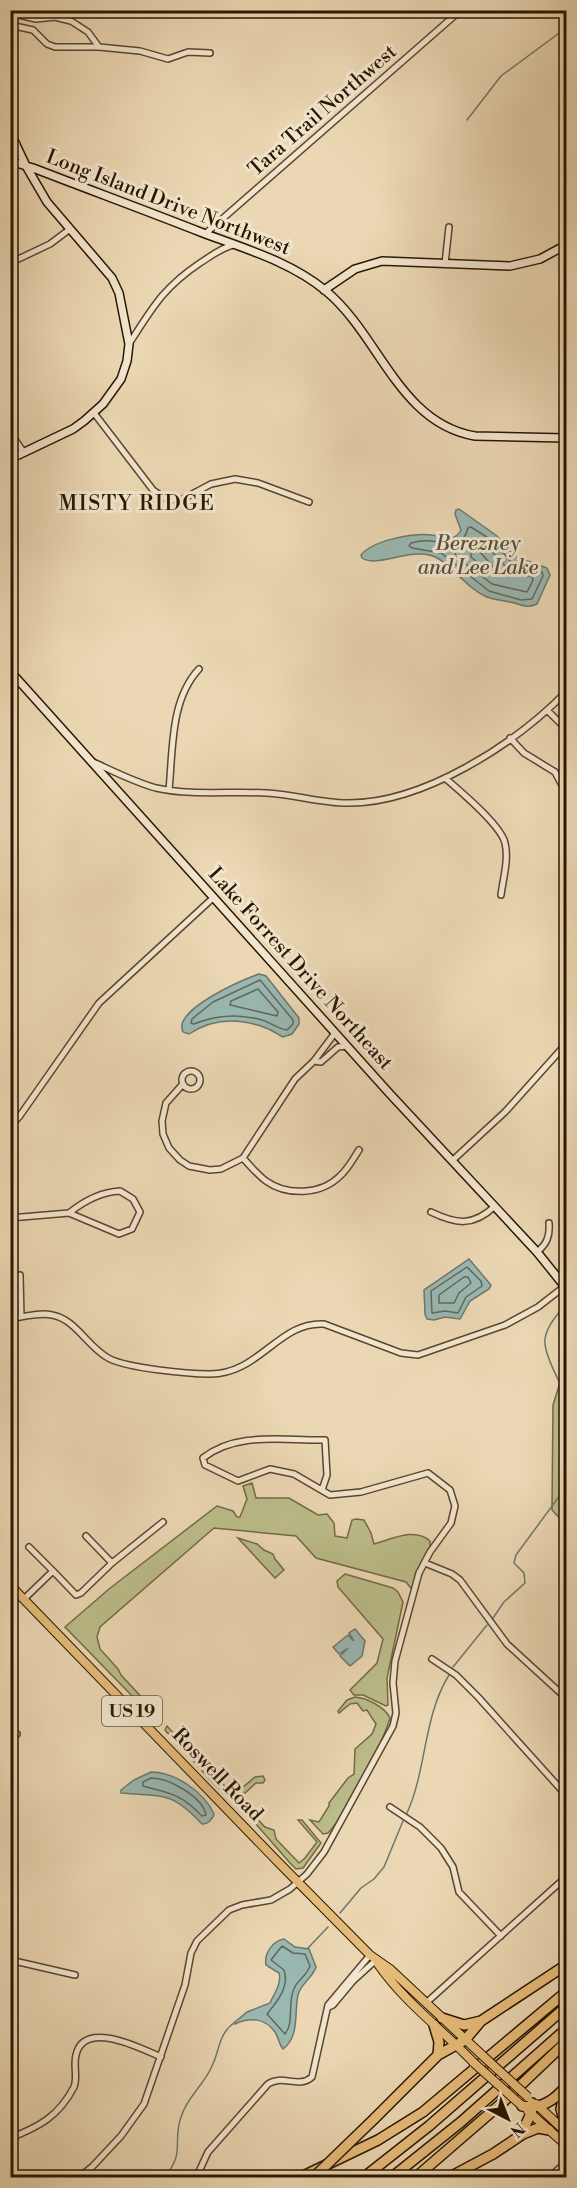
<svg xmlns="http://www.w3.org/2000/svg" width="577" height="2188" viewBox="0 0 577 2188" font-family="'Libre Bodoni',serif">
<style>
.green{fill:#bbbd8a;stroke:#726a46;stroke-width:1.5}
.water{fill:#99b8b2;stroke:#6d776b;stroke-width:1.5}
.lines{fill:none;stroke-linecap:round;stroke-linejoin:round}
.shore{stroke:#62675a;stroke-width:1.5}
.stream{stroke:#6d776b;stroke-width:1.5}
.street-casing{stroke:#5a462e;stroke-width:8}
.secondary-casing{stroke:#2a1601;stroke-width:10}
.primary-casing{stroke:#2a1601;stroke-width:10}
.highway-casing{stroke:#2a1601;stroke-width:12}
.street{stroke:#f2e5ce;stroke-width:5}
.secondary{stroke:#f2e5ce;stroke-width:7}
.primary{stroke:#e6bc7a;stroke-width:8}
.highway{stroke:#e6bc7a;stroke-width:9}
.primary-bridge-casing{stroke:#2a1601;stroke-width:10;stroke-linecap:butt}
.highway-bridge-casing{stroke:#2a1601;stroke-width:12;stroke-linecap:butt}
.primary-bridge{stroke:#e6bc7a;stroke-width:8}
.highway-bridge{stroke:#e6bc7a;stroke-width:9}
.labels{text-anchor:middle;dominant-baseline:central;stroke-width:6;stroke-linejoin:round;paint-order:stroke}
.shield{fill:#f2e5ce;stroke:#66543e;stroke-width:1.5}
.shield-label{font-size:18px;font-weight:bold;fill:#2a1601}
.street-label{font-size:20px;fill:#2a1601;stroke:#f2e5ce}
.neighbourhood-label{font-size:21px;letter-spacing:1.5px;fill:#2a1601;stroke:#f2e5ce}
.water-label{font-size:21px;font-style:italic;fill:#514f3f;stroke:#f2e5ce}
</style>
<rect width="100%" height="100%" fill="#ebd7b3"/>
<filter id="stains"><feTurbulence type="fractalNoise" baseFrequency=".00333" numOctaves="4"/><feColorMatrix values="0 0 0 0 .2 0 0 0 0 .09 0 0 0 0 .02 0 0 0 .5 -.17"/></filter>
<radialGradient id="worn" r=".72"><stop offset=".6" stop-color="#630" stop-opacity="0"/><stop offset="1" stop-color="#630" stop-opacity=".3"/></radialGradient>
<path class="green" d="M566 1363V1525L552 1510 553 1405Z
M252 1483 256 1498H289L318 1515 327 1514 334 1523 335 1536 347 1538 352 1520 356 1519 364 1520 371 1533 374 1544C392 1539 415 1527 430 1541V1548L414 1592 406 1582 316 1558 296 1536 214 1528 100 1627 97 1637 100 1649 118 1669 121 1675 147 1703H139L65 1627 109 1589 217 1506 233 1511 237 1517H240L247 1499 243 1486Z
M238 1538 257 1544 264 1550 273 1554 275 1559 284 1570 275 1578Z
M345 1574 393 1588 398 1592 403 1602 387 1678 388 1705 386 1706 363 1695H354L350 1690 377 1663 383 1639 338 1587 337 1581Z
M355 1697C367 1698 385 1707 390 1718 383 1742 345 1816 328 1833L323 1834 310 1820 319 1822 329 1806V1803L348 1778 354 1774 355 1749 372 1734 376 1724 367 1710 363 1711 357 1703 350 1704 339 1713 338 1711 347 1700Z
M167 1726 174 1734 179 1735 224 1785V1787L220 1789 217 1787 165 1730Z
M263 1776 265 1780 263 1783H256L245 1793 240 1794 238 1799 265 1827 274 1830 276 1839 299 1863 305 1858 317 1842 298 1820H302L321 1843 303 1868 296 1869 290 1863 234 1799 236 1793 255 1777Z"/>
<path class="water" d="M459 509 497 536 514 556 547 568 550 575 537 604C526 609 521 604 510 602 503 600 495 600 487 597 468 589 456 570 439 559 415 544 378 569 362 558L361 555C373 540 413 533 432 535 438 535 444 539 450 538 456 538 459 534 461 530L455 514 456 510Z
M259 974 266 976 299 1018V1024L292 1034 283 1037C277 1034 272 1030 266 1028 240 1018 213 1018 189 1034L183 1032C172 1010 242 980 259 974Z
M469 1259 491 1285 489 1289 470 1301 460 1319 445 1317 434 1320 427 1319 425 1314 424 1290Z
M355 1629 365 1641 362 1656 350 1666 340 1656 348 1648 339 1654 333 1647 348 1635 354 1641 349 1633Z
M151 1772C175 1772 204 1792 214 1814 213 1819 207 1825 202 1824 170 1790 163 1797 121 1793V1790L134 1780Z
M284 1939 295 1947 309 1949 316 1967C312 1979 301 1983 298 1995 294 2012 300 2037 283 2049 279 2045 279 2038 275 2032 265 2018 250 2017 235 2024V2022L247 2012 270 2003C274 1993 282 1984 279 1973L266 1965C264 1954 272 1941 284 1939Z"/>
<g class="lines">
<path class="shore" d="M471 527 493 541 511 562 542 572 543 576 532 599 521 600 489 591 441 553 412 548 409 546 411 543C418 541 424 540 431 541 447 543 462 551 468 528Z
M473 538 487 546 507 568 532 577 533 580 527 592 492 584 455 556 456 551Z
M476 550 481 553 494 568V573H490L471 557V553Z
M260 980 293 1020V1024L287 1030C279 1029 272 1024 265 1021 240 1013 218 1014 194 1024L191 1023 192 1019 213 1002Z
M258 989 278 1012 277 1016 230 1005 231 1001Z
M467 1267 481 1281 482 1286 466 1297 458 1313 445 1311 432 1313 431 1291Z
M464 1277H468L471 1283 459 1293 454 1303H439V1295Z
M151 1778C169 1778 203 1797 206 1815L202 1816C180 1793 171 1794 143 1786V1782Z
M282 1946 293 1953 305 1954 310 1966C305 1979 295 1980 292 1995 289 2008 293 2025 285 2034L267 2014C276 2003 290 1987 284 1970L271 1960Z"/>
<path class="stream" d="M467 120 501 76 566 28
M566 1303C559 1313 547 1325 545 1339 543 1353 560 1382 566 1396
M493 1618 504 1602 525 1583 524 1573 514 1563 516 1555 566 1487
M453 1667 487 1625
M407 1813C427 1769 423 1717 449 1675
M340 1913 361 1888 374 1879 384 1867 403 1821
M308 1948 328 1927
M202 2173 206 2178
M164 2178C186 2152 172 2143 181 2117 187 2097 204 2085 212 2066 220 2050 218 2034 235 2022"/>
<defs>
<path id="street" d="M10 13 36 19 55 17 71 21 88 32 99 47
M10 25 33 30 47 44 55 47H99L140 51 168 59 188 52 210 53
M205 234 461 10
M10 263 50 244 70 229
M445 264 449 227
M129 344C153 307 163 288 200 263 211 256 221 248 233 245
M94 413 153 490 166 499 181 500 211 484 235 479 258 483 309 502
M10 432 24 453
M548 711 566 729
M510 738 524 753 555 772 566 793
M93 762C113 771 134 782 156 788 192 796 229 791 266 793 293 794 320 803 347 803 423 804 515 744 566 692
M445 778C460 791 501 825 505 843 509 859 503 879 501 895
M169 790C173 750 170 700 199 669
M314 1061 321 1062 338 1047 347 1046
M182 1080a9 9 0 1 1 18 0a9 9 0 1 1-18 0Z
M183 1084 166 1103 162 1121 163 1134 169 1148 180 1160 189 1166 210 1170 221 1169 243 1158 295 1079 314 1061 335 1033
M10 1126 19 1117 99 1003 214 897
M243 1158C250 1166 258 1175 266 1181 287 1196 321 1195 340 1176 348 1169 353 1159 359 1150
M453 1160 505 1112 566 1044
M431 1212C456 1224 473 1227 495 1206
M10 1218 69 1213 119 1234 132 1229 140 1212 133 1199 120 1191C101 1192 84 1201 69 1213
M537 1252C547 1244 550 1236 549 1223
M20 1275 21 1317
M10 1319C23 1317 39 1312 52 1315 76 1319 88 1348 110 1359 129 1368 187 1374 209 1374 259 1375 279 1321 324 1324L401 1353 418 1355 505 1325 538 1307 565 1286
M86 1536 112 1563
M29 1547 53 1571
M425 1563 452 1574 460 1580 507 1644 566 1698
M24 1599 53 1571 76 1595 81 1593 112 1563 163 1522
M432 1659 456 1675 478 1697 566 1795
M10 1732 17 1734
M390 1807 420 1827 441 1848 453 1867 459 1892 501 1936
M10 1960 75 1975
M426 2003 566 1877
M329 2007 333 2005 353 1981 376 1960
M10 2138C39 2127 59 2116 74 2087 78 2077 73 2065 76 2055 84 2019 140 2048 161 2057
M78 2178 92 2167 121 2136 144 2104 185 1985 191 1953 197 1941 229 1910 242 1905 271 1900 290 1889 307 1874 324 1852 393 1726 396 1713 393 1683 395 1661 419 1573 430 1552 451 1523 455 1506 450 1490 428 1473 361 1492 330 1495 294 1474 270 1469 238 1481 205 1465 203 1458C237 1431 285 1441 325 1440L327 1475 322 1490
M196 2178 208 2152 268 2084C282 2074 299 2089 312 2077L328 2005 370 1955
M549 2178 566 2162"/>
<path id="secondary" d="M10 132 26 166 47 202 112 278 119 293 129 344 127 361 121 379 103 404 84 421 73 429 10 459
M10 152 16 144
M10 161 33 168C90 190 147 211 203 233 246 249 291 262 326 291 380 336 399 423 475 436L566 438
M324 290 355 269 382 261 510 266 540 259 566 245
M10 671 390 1094 537 1252 566 1288"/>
<path id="primary" d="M10 1585 279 1863 370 1955 390 1969 482 2055
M378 1964C404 2002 443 2030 474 2063
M536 2104 566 2132
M528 2111 566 2145"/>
<path id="highway" d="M442 2018 464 2025 481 2021 566 1965
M434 2025 439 2042 438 2055
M565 2090 561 2109 566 2128
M522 2106C541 2110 555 2100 566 2086
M374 2119 438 2055 465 2040 481 2021
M523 2134C524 2122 534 2115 532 2103
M299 2178 378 2140 423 2112 566 1992
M363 2178 429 2126 566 2007
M391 2178 461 2122 566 2029
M415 2178 503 2102 566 2042
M448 2178 493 2154 523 2134 538 2128 549 2130"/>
</defs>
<use href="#street" class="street-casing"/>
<use href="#secondary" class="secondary-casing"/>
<use href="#primary" class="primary-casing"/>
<use href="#highway" class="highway-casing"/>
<use href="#street" class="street"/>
<use href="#secondary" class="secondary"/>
<use href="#primary" class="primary"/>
<use href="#highway" class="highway"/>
<defs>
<path id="primary-bridge" d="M482 2055 528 2097
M474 2063 520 2104"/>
<path id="highway-bridge" d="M313 2178 374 2119"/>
</defs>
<use href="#primary-bridge" class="primary-bridge-casing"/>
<use href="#highway-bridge" class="highway-bridge-casing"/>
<use href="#primary-bridge" class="primary-bridge"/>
<use href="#highway-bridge" class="highway-bridge"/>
</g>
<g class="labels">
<rect class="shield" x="102" y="1696" width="60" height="30" rx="4.5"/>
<g class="shield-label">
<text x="132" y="1711">US 19</text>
</g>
<g class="street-label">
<text transform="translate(323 111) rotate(-41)">Tara Trail Northwest</text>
<text transform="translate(168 203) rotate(21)">Long Island Drive Northwest</text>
<text transform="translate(300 969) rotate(48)">Lake Forrest Drive Northeast</text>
<text transform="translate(217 1775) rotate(46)">Roswell Road</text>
</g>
<g class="neighbourhood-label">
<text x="137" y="504">MISTY RIDGE</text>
</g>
<g class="water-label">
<text x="478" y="544">Berezney<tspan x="478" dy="24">and Lee Lake</tspan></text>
</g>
</g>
<rect width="577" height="2188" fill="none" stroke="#ebd7b3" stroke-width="36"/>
<rect x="12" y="12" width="553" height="2164" fill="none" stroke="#2a1601" stroke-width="3"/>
<rect x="18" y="18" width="541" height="2152" fill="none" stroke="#2a1601" stroke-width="1.5"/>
<g transform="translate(508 2119) rotate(138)" stroke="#f2e5ce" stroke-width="4.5" paint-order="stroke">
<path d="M0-4.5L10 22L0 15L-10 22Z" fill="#2a1601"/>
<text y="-9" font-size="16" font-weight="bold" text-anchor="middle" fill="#2a1601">N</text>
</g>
<rect width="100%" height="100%" filter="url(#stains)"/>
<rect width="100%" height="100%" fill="url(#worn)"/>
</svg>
